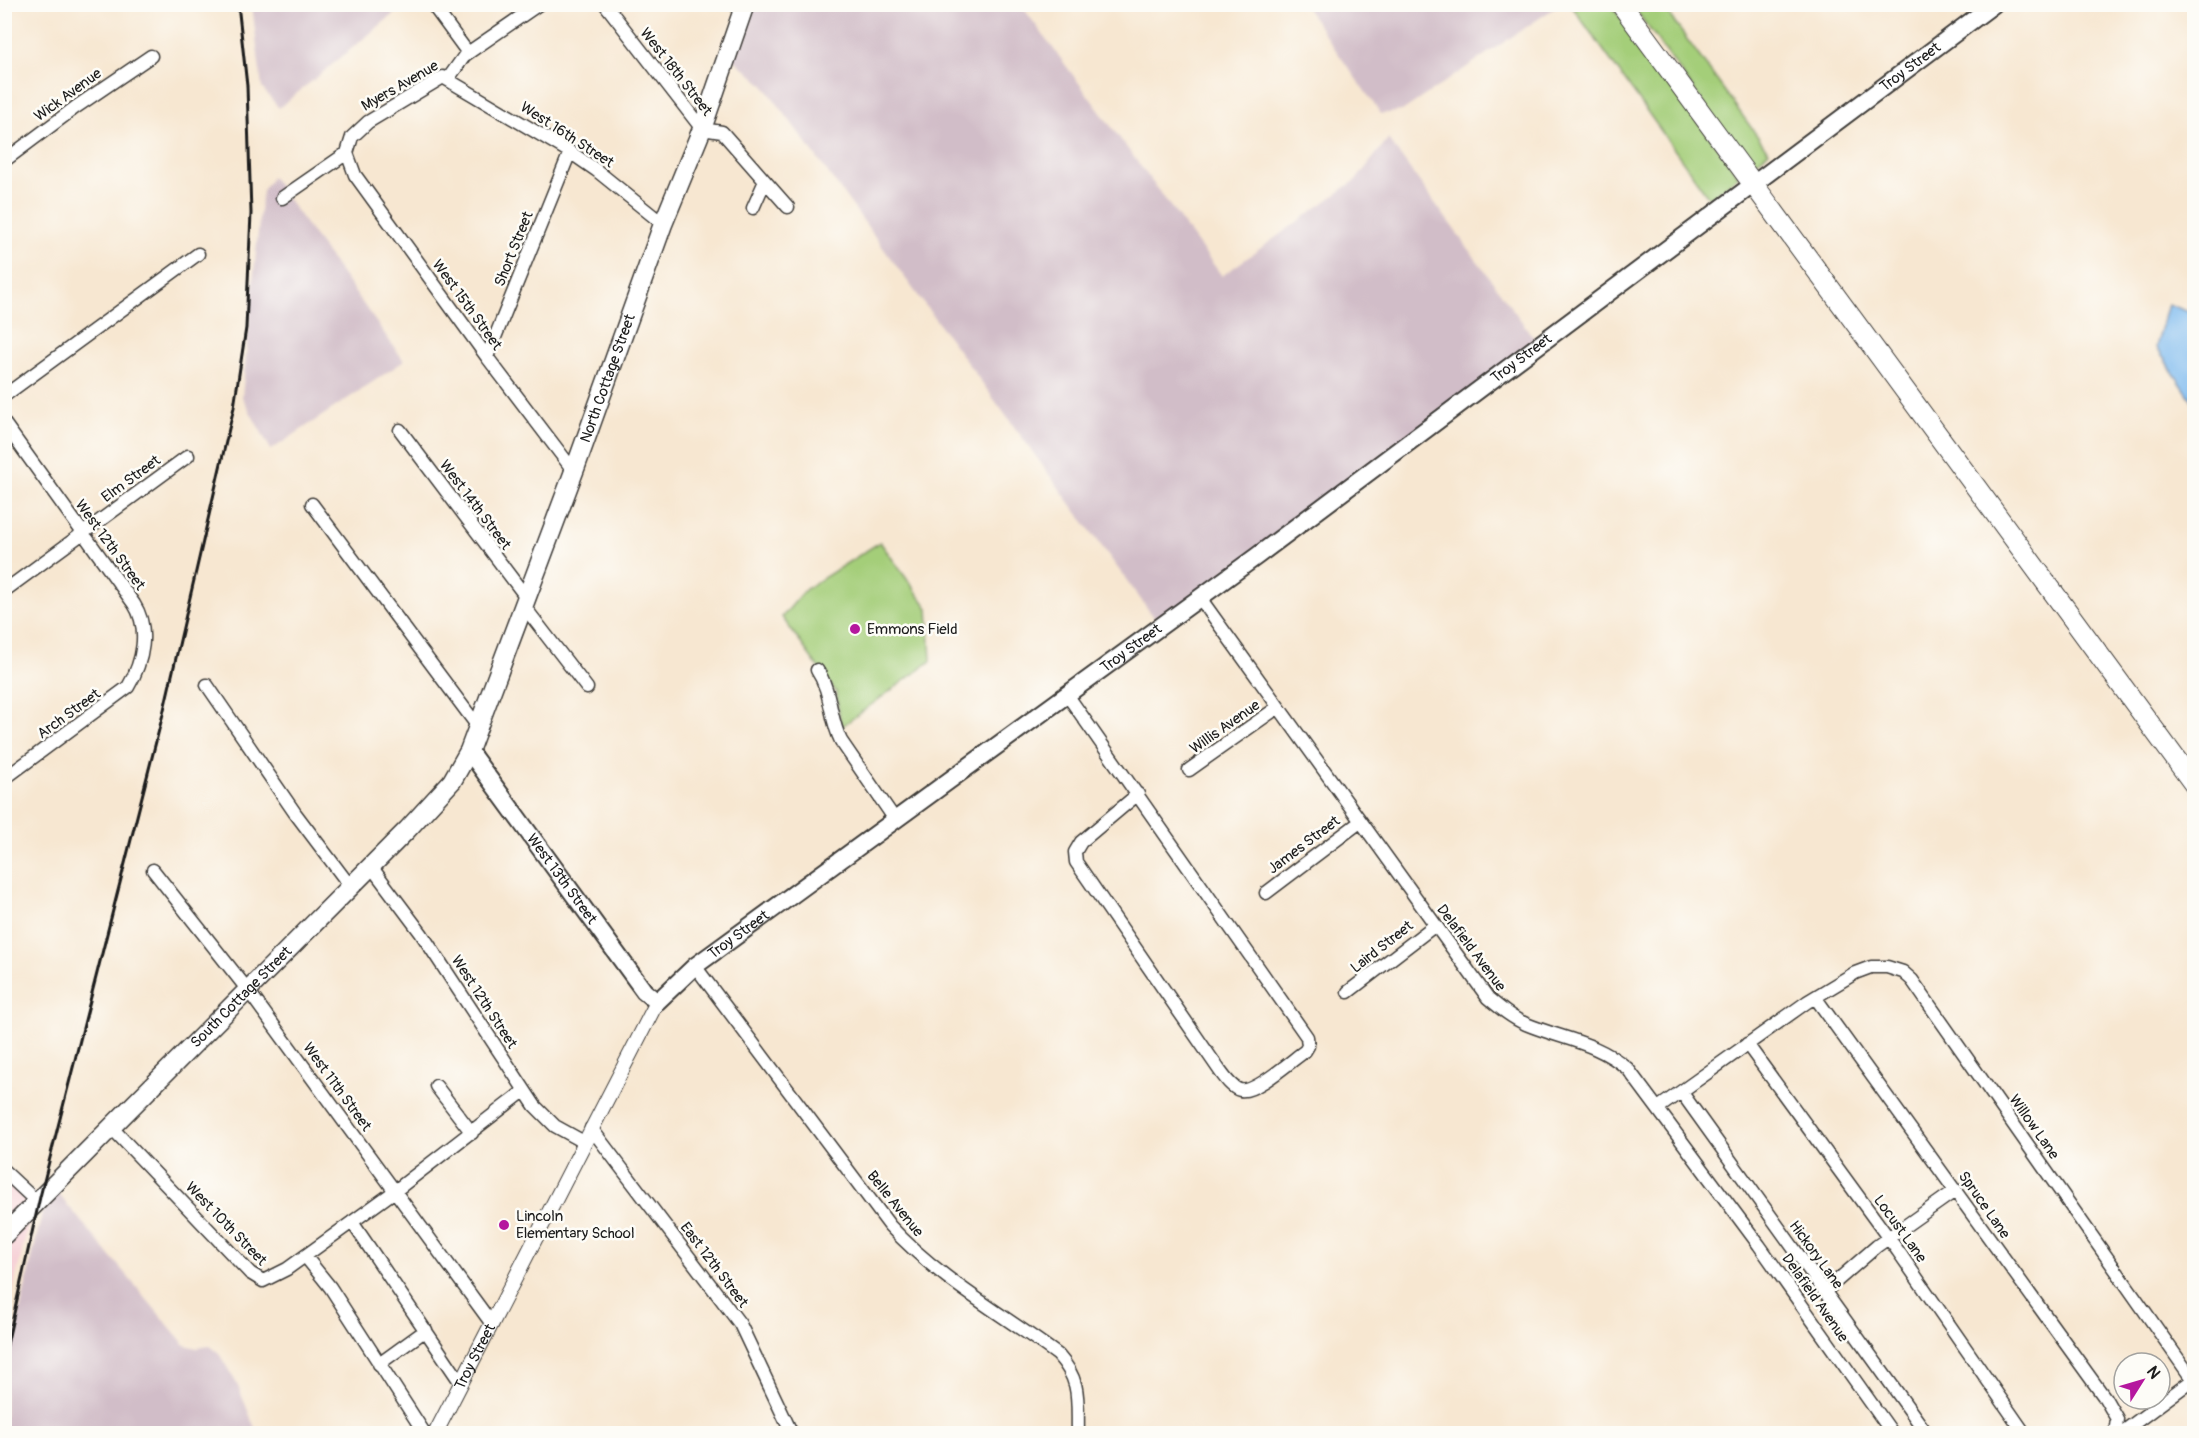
<svg xmlns="http://www.w3.org/2000/svg" width="2199" height="1438" viewBox="0 0 2199 1438" font-family="Pangolin,sans-serif">
<style>
.built{fill:#f6cfd5}
.industrial{fill:#d1bdc8}
.green{fill:#a4ce79;stroke:#60754a;stroke-width:1.5}
.water{fill:#7cb9ef;stroke:#4c6a86;stroke-width:1.5}
.lines{fill:none;stroke-linecap:round;stroke-linejoin:round}
.minor-casing{stroke:#3d3a37;stroke-width:15}
.tertiary-casing{stroke:#3d3a37;stroke-width:16}
.secondary-casing{stroke:#3d3a37;stroke-width:20}
.primary-casing{stroke:#3d3a37;stroke-width:21}
.trunk-casing{stroke:#3d3a37;stroke-width:22}
.minor{stroke:#fff;stroke-width:12}
.tertiary{stroke:#fff;stroke-width:14}
.secondary{stroke:#fff;stroke-width:16}
.primary{stroke:#fff;stroke-width:18}
.trunk{stroke:#fff;stroke-width:20}
.rail{stroke:#1c1c1c;stroke-width:3}
.poi-dot{fill:#b5179e;stroke:#fdfcf7;stroke-width:2}
.labels{text-anchor:middle;dominant-baseline:central;stroke-width:5;stroke-linejoin:round;paint-order:stroke}
.street-label{font-size:15px;fill:#1c1c1c;stroke:#fdfcf7}
.poi-label{font-size:15px;fill:#1c1c1c;stroke:#fdfcf7;text-anchor:start}
</style>
<rect width="100%" height="100%" fill="#fdfcf7"/>
<filter id="ink" filterUnits="userSpaceOnUse"><feTurbulence type="fractalNoise" baseFrequency=".0167" numOctaves="2"/><feDisplacementMap in="SourceGraphic" scale="12" xChannelSelector="R" yChannelSelector="G"/><feConvolveMatrix kernelMatrix="1 2 1 2 8 2 1 2 1" color-interpolation-filters="sRGB"/></filter>
<filter id="wash" filterUnits="userSpaceOnUse"><feTurbulence type="fractalNoise" baseFrequency=".008" numOctaves="4" result="noise"/><feDisplacementMap in="SourceGraphic" scale="24" xChannelSelector="R" yChannelSelector="G"/><feGaussianBlur stdDeviation="1.35" result="paint"/><feColorMatrix in="noise" values="0 0 0 0 0 0 0 0 0 0 0 0 0 0 0 0 0 1.4 0 .05"/><feComposite in="paint" operator="in"/></filter>
<g filter="url(#wash)">
<rect width="100%" height="100%" fill="#f7e7d1"/>
<path class="built" d="M5 1165 35 1196 5 1325Z"/>
<path class="industrial" d="M252 5H389L395 13 279 108 262 88Z
M752 5H1021L1222 276 1357 179 1388 139 1536 341 1158 623 763 84 732 58Z
M1304 5H1559L1402 111 1381 114Z
M272 177 404 361 271 450 242 397 262 191Z
M55 1190 185 1345 197 1348 210 1346 218 1352 237 1384 257 1433 5 1434V1378L44 1204Z"/>
<path class="green" d="M1571 5H1611L1739 176 1709 198Z
M1632 5H1662L1769 152 1750 167Z
M880 542 928 608 931 661 841 727 836 692 782 617 806 589Z"/>
<path class="water" d="M2168 304 2194 314V403L2156 347Z"/>
</g>
<g filter="url(#ink)">
<g class="lines">
<defs>
<path id="minor" d="M432 4 468 53
M605 4 702 129 722 132 765 181 753 208
M448 79 465 55 539 4
M347 153 355 175 487 357 573 470
M4 161 76 107 151 56
M765 181 788 207
M282 198 347 153 352 137 368 122 443 77 570 152 596 170 663 224
M487 357 570 152
M4 396 198 254
M4 423 134 604C150 629 143 662 128 687L4 779
M400 430 526 597
M312 504 479 728
M4 591 188 456
M1200 598 1488 998C1500 1008 1512 1018 1526 1024 1562 1039 1597 1042 1628 1069L1759 1245 1893 1434
M523 605 587 688
M817 670C832 692 829 717 841 741L896 821
M207 685 295 813 350 886
M1068 696 1307 1037 1308 1046 1305 1051C1292 1060 1255 1094 1240 1090 1232 1088 1225 1078 1220 1071L1076 862 1075 852 1081 842 1138 794
M1189 770 1277 708
M370 865 421 933 535 1106 555 1126 584 1142
M153 870 247 989 492 1324
M1266 893 1360 822
M695 966 890 1226C939 1279 1001 1313 1058 1355 1082 1382 1077 1400 1078 1434
M1348 992 1434 926
M1815 997 2105 1398 2117 1419 2115 1434
M1747 1044 1898 1251 2025 1434
M436 1086 472 1133
M1682 1093 1927 1434
M1658 1108 1807 1002 1855 973 1871 967H1887L1903 972 1912 980 2193 1380
M110 1126 250 1273 263 1281 287 1269 395 1191 524 1091
M591 1128 740 1324 792 1434
M4 1171 36 1201
M352 1222 461 1383
M305 1256 330 1287 425 1434
M1824 1292 1877 1246 1956 1190
M379 1364 426 1330
M2120 1434 2194 1379"/>
<g id="tertiary">
<path id="s1" d="M435 1434 657 1002"/>
</g>
<g id="secondary">
<path id="s2" d="M469 751 644 991 657 1002 695 966 1257 556 1994 4"/>
</g>
<g id="primary">
<path id="s3" d="M4 1235 407 830 452 781 469 751 576 466 663 224 702 129 745 4"/>
</g>
<path id="trunk" d="M1621 4 2194 784"/>
</defs>
<use href="#minor" class="minor-casing"/>
<use href="#tertiary" class="tertiary-casing"/>
<use href="#secondary" class="secondary-casing"/>
<use href="#primary" class="primary-casing"/>
<use href="#trunk" class="trunk-casing"/>
<use href="#minor" class="minor"/>
<use href="#tertiary" class="tertiary"/>
<use href="#secondary" class="secondary"/>
<use href="#primary" class="primary"/>
<use href="#trunk" class="trunk"/>
<path class="rail" d="M4 1358 40 1197 163 714 234 407 246 328 251 213 247 86 238 4"/>
</g>
</g>
<g class="poi-dot">
<circle cx="855" cy="629" r="6"/>
<circle cx="504" cy="1225" r="6"/>
</g>
<g class="labels">
<g class="street-label">
<text stroke="none"><textPath href="#s2" startOffset="1878">Troy Street</textPath></text>
<text transform="translate(676 72) rotate(52)">West 18th Street</text>
<text transform="translate(400 86) rotate(-30)">Myers Avenue</text>
<text transform="translate(68 95) rotate(-36)">Wick Avenue</text>
<text transform="translate(567 135) rotate(33)">West 16th Street</text>
<text transform="translate(514 249) rotate(-68)">Short Street</text>
<text transform="translate(467 305) rotate(54)">West 15th Street</text>
<text stroke="none"><textPath href="#s2" startOffset="1392">Troy Street</textPath></text>
<text stroke="none"><textPath href="#s3" startOffset="1070">North Cottage Street</textPath></text>
<text transform="translate(131 479) rotate(-36)">Elm Street</text>
<text transform="translate(475 505) rotate(53)">West 14th Street</text>
<text transform="translate(110 545) rotate(54)">West 12th Street</text>
<text stroke="none"><textPath href="#s2" startOffset="906">Troy Street</textPath></text>
<text transform="translate(69 714) rotate(-36)">Arch Street</text>
<text transform="translate(1225 727) rotate(-35)">Willis Avenue</text>
<text transform="translate(1304 845) rotate(-37)">James Street</text>
<text stroke="none"><textPath href="#s2" startOffset="158">West 13th Street</textPath></text>
<text stroke="none"><textPath href="#s2" startOffset="420">Troy Street</textPath></text>
<text transform="translate(1382 947) rotate(-38)">Laird Street</text>
<text transform="translate(1471 948) rotate(53)">Delafield Avenue</text>
<text stroke="none"><textPath href="#s3" startOffset="336">South Cottage Street</textPath></text>
<text transform="translate(484 1002) rotate(57)">West 12th Street</text>
<text transform="translate(337 1087) rotate(54)">West 11th Street</text>
<text transform="translate(2034 1127) rotate(55)">Willow Lane</text>
<text transform="translate(895 1204) rotate(51)">Belle Avenue</text>
<text transform="translate(1984 1205) rotate(55)">Spruce Lane</text>
<text transform="translate(226 1224) rotate(46)">West 10th Street</text>
<text transform="translate(1900 1229) rotate(54)">Locust Lane</text>
<text transform="translate(1816 1255) rotate(54)">Hickory Lane</text>
<text transform="translate(714 1265) rotate(53)">East 12th Street</text>
<text transform="translate(1815 1298) rotate(55)">Delafield Avenue</text>
<text stroke="none"><textPath href="#s1" startOffset="87">Troy Street</textPath></text>
</g>
<g class="poi-label">
<text x="867" y="629">Emmons Field</text>
<text x="516" y="1216">Lincoln<tspan x="516" dy="17">Elementary School</tspan></text>
</g>
</g>
<rect width="2199" height="1438" fill="none" stroke="#fdfcf7" stroke-width="24"/>
<g transform="translate(2142 1381) rotate(53)"><circle r="28" fill="#fdfcf7" stroke="#a3a29f" stroke-width="1.5"/>
<path d="M0-4.5L10 22L0 15L-10 22Z" fill="#b5179e"/>
<text y="-9" font-size="16" font-weight="bold" text-anchor="middle" fill="#1c1c1c">N</text>
</g>
</svg>
